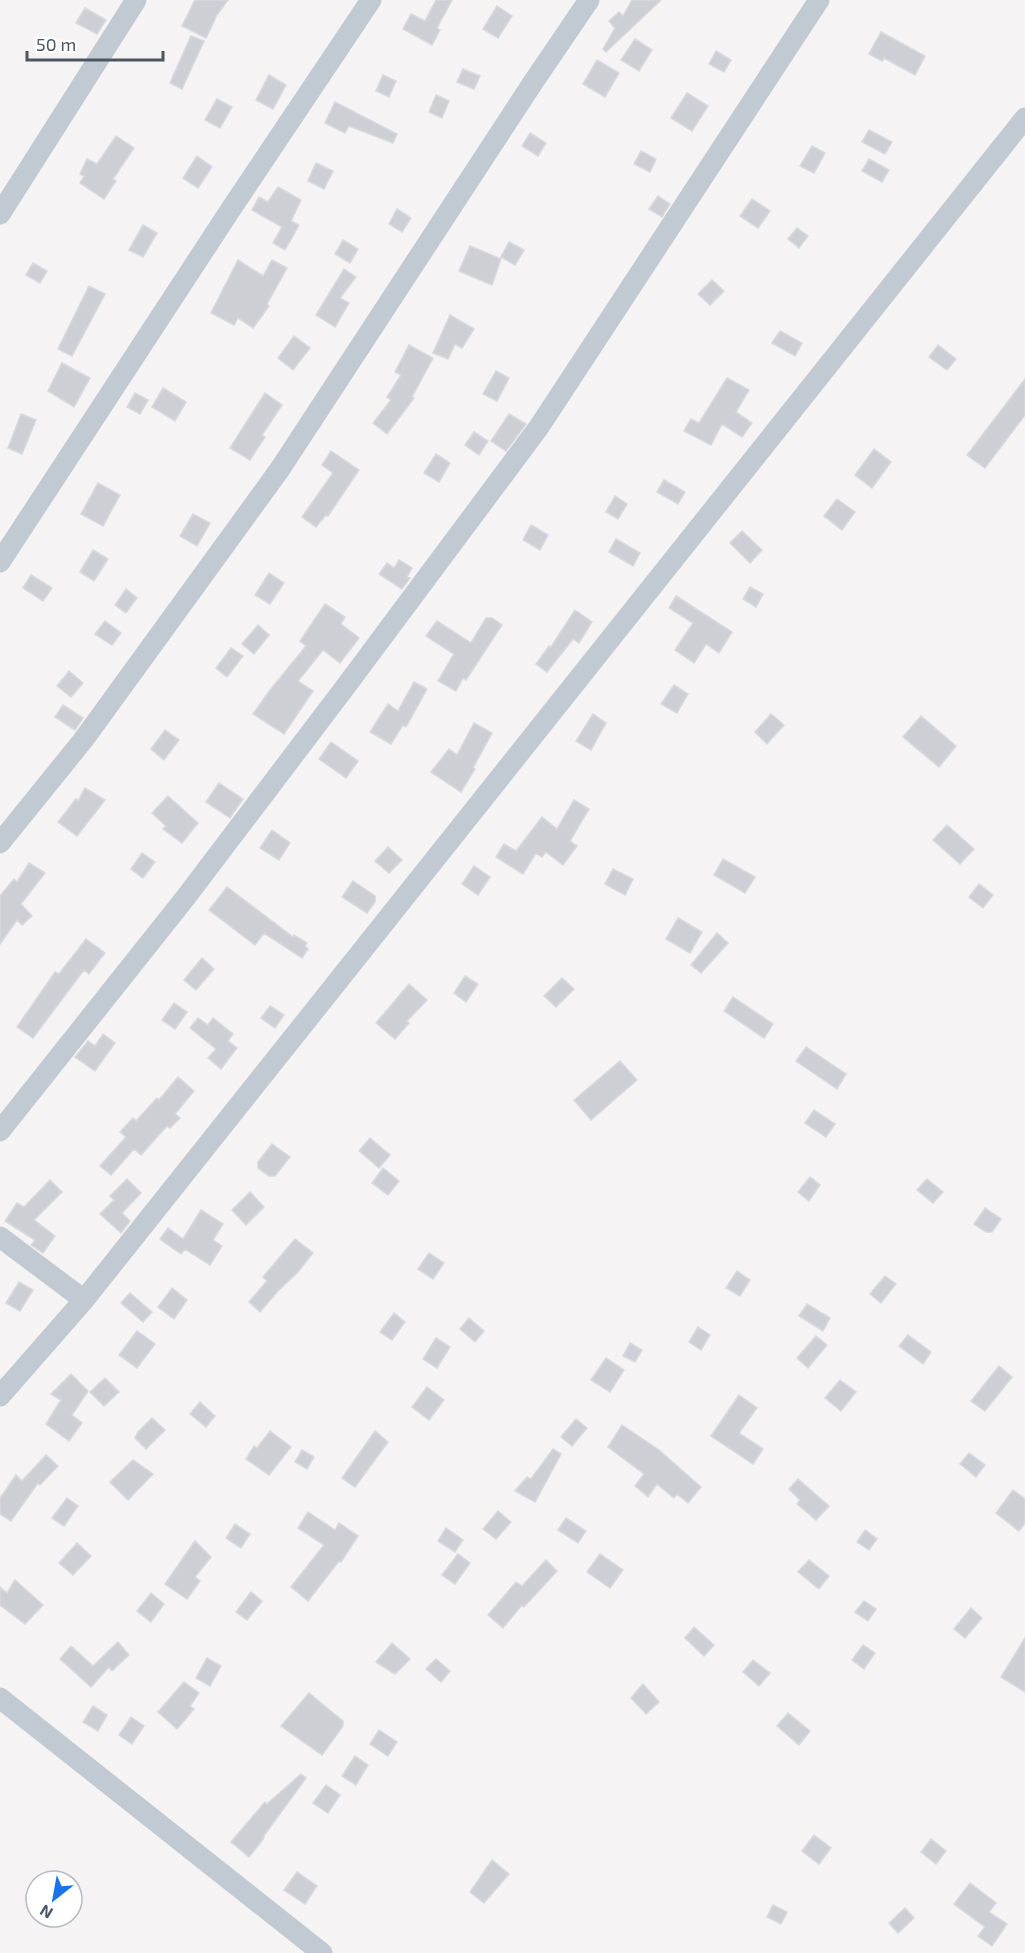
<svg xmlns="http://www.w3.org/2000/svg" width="1025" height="1953" viewBox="0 0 1025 1953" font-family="'Exo 2',sans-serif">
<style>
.building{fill:#cdcfd5;stroke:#d7d9de;stroke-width:1.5}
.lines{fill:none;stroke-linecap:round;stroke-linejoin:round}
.minor{stroke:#c1cad2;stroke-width:21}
</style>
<rect width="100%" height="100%" fill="#f5f3f3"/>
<path class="building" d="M195 0H228L217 15 206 38 182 26Z
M436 0H452L437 28 440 30 432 45 403 29 411 14 425 21Z
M632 0H661L606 52 603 49 615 28 609 21 619 12 623 16Z
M497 6 512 16 498 38 483 29Z
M85 8 106 20 97 34 76 23Z
M881 32 925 56 915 75 884 58 882 61 869 54Z
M191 36 204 41 182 89 170 83Z
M635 39 652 50 639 71 621 60Z
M716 51 731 60 724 72 709 64Z
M597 60 619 73 605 97 583 84Z
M463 69 480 76 474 89 457 82Z
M269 75 286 85 273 109 256 100Z
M383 75 396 81 389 97 376 91Z
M687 93 708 106 692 131 671 118Z
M436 95 449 101 442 118 429 112Z
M217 99 232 107 220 128 205 120Z
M335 102 397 134 393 143 349 126 345 133 325 123Z
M869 130 892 142 885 154 862 142Z
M530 133 546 143 538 156 522 146Z
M116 136 134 148 113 179 116 181 104 199 80 183 84 176 80 174 87 159 97 164Z
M812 146 825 153 814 173 800 166Z
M641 151 656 159 650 172 634 164Z
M197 156 212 167 198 188 183 178Z
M869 159 889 170 882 182 862 171Z
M316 163 333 171 324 189 308 181Z
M278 187 301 200 291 221 299 225 285 250 273 243 282 227 252 210 259 197 268 202Z
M658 196 670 204 662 217 649 209Z
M752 199 770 211 758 228 740 216Z
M397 209 411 218 402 232 389 224Z
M143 225 157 233 143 257 129 250Z
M797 228 808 236 799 248 788 239Z
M343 240 358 249 350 263 335 254Z
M509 242 524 250 515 265 501 257Z
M470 246 501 259 492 285 459 271Z
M238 260 263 276 272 260 287 268 267 304 269 306 253 328 238 318 234 325 211 313Z
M33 263 47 271 40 283 26 275Z
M344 269 356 277 340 298 349 303 335 327 316 315Z
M712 280 724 291 710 305 698 294Z
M89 286 105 294 72 356 58 349Z
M450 315 474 329 462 348 455 344 448 359 433 353Z
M780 331 802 343 795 356 772 343Z
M294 336 310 348 293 370 278 358Z
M409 345 433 358 412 397 414 398 387 434 373 423 391 400 387 397 401 375 395 372Z
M938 345 956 359 947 370 929 357Z
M62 363 90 378 74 407 48 391Z
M496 371 509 378 497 401 483 394Z
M727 378 749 390 736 412 752 423 742 437 722 424 711 445 684 431 691 419 699 423Z
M1025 379V415L985 468 967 455Z
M163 388 186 402 175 421 152 407Z
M135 393 148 400 140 414 127 407Z
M265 393 282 405 262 435 265 437 250 460 230 448Z
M21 414 36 420 22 454 8 448Z
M509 414 526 424 506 451 491 441Z
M474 432 488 441 479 455 465 445Z
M874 449 891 462 872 488 855 475Z
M331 451 359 470 328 516 326 515 316 527 302 517 333 473 322 465Z
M436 454 450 463 439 482 424 473Z
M664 480 685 492 678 504 657 492Z
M98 483 120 495 103 526 81 514Z
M615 496 627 504 618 519 606 512Z
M837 499 855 512 842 530 824 516Z
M193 514 210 523 197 546 180 536Z
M531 525 548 535 540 550 523 540Z
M742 531 762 550 750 563 730 543Z
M616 539 640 553 633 566 609 552Z
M93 550 108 559 94 581 80 572Z
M399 560 412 568 407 577 410 578 402 589 379 574 387 563 394 568Z
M269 573 284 583 270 604 255 595Z
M31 575 52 588 43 601 23 588Z
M750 587 763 594 756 607 743 599Z
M126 589 137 598 126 613 115 605Z
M676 596 732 632 719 653 706 644 694 663 675 650 693 623 669 608Z
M325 604 345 617 341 624 359 638 340 663 323 650 298 681 313 691 284 734 253 714 270 690 306 646 300 641Z
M575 610 592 622 579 643 573 639 547 672 536 664 549 646 551 647Z
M486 618H492L502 625 466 680 463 678 456 691 438 681 454 654 426 636 437 621 471 643Z
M105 621 121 633 112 645 95 634Z
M258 625 269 635 254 654 242 644Z
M231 648 243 656 227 677 216 668Z
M69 671 83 683 71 697 57 686Z
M414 682 427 689 406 727 403 725 391 744 370 732 388 704 398 711Z
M674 685 688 694 677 713 661 704Z
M63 705 83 718 75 730 55 717Z
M593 714 606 723 591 750 576 741Z
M771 714 784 725 767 744 755 732Z
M921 716 956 746 939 767 903 737Z
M474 723 492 733 473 768 475 769 461 792 431 772 449 749 457 755Z
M165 730 179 740 164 760 151 749Z
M331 742 358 761 346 778 319 759Z
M219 783 243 799 230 818 206 802Z
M85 788 105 800 77 836 58 822 76 799 78 801Z
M168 796 198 823 182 843 163 829 166 826 152 813Z
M574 800 589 809 570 841 577 846 563 865 546 852 542 857 536 853 523 874 496 857 504 844 516 851 542 817 557 829Z
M947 825 974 849 960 864 933 840Z
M272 830 290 843 279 860 260 848Z
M388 847 402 860 389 873 375 861Z
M142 853 155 862 143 878 131 869Z
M723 859 755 877 745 893 714 875Z
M29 863 45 873 21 904 32 916 22 925 17 920 0 944V896L14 879 17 882Z
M474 866 490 877 478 895 462 884Z
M613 869 633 879 625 895 605 884Z
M353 881 375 896V902L367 913 342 897Z
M979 884 993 895 983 908 969 897Z
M227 887 293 937 294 935 307 943 305 946 308 949 302 958 264 933 255 945 209 910Z
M678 918 702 932 690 953 666 939Z
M717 933 728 943 701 973 691 965Z
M86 939 105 953 89 974 84 970 33 1038 17 1027 55 972 59 974Z
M202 958 214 969 196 990 184 980Z
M465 976 478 984 466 1002 454 993Z
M562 978 574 989 556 1007 544 996Z
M409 984 427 1000 407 1021 409 1023 395 1039 376 1023Z
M733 997 773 1024 764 1038 724 1011Z
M174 1003 187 1012 175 1029 162 1020Z
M270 1006 284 1015 275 1028 261 1018Z
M198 1018 208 1025 213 1018 233 1034 228 1041 237 1048 221 1069 208 1058 216 1049 190 1028Z
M103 1034 115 1043 95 1071 75 1057 88 1041 95 1046Z
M806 1047 846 1074 837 1089 796 1061Z
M620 1061 637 1080 591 1120 574 1100Z
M178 1077 194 1091 175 1114 180 1118 170 1128 167 1126 141 1155 134 1149 111 1175 100 1166 126 1137 120 1132 133 1118 136 1121 157 1098 159 1100Z
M814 1110 835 1124 826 1137 805 1123Z
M370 1138 390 1155 379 1168 359 1151Z
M272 1144 290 1157 275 1176H269L258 1168V1162Z
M383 1168 399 1181 388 1195 372 1183Z
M810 1177 820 1185 809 1201 798 1192Z
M127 1179 141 1193 122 1213 130 1221 121 1233 100 1214 114 1200 110 1196Z
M927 1179 943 1192 933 1203 917 1190Z
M50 1180 62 1192 34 1220 55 1236 43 1253 31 1245 35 1240 5 1221 17 1203 24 1207Z
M250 1192 264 1207 246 1225 232 1210Z
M985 1208 1001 1219 992 1232H986L974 1224Z
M201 1210 223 1224 213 1240 222 1246 210 1265 185 1249 181 1254 160 1239 168 1228 183 1239Z
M295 1239 313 1253 298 1272 278 1291 260 1312 249 1302 267 1281 263 1277Z
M429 1253 444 1263 433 1279 418 1269Z
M737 1271 750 1280 740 1296 726 1288Z
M885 1276 896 1284 881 1303 870 1294Z
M19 1282 33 1290 20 1311 6 1303Z
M172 1288 187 1300 174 1319 158 1307Z
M130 1293 152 1312 143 1322 121 1303Z
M807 1304 830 1318 823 1331 799 1316Z
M394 1313 405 1322 392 1340 380 1332Z
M469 1318 484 1331 475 1342 460 1329Z
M698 1327 710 1335 701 1350 689 1342Z
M137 1331 155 1344 137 1368 119 1355Z
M908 1335 931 1352 923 1364 899 1346Z
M816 1336 827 1345 808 1368 797 1358Z
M436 1338 450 1347 437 1368 423 1359Z
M630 1343 642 1350 635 1362 623 1356Z
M606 1358 624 1370 610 1392 591 1380Z
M999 1366 1012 1377 985 1411 971 1401Z
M71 1374 88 1391 72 1415 82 1423 69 1441 46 1424 61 1400 51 1394Z
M105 1378 119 1392 104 1406 90 1392Z
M840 1380 856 1392 841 1411 825 1398Z
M427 1387 444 1400 429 1420 412 1407Z
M739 1395 757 1408 739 1433 763 1449 753 1464 711 1436Z
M200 1402 215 1416 206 1427 190 1414Z
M152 1418 165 1430 146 1449 135 1438 138 1432Z
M576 1419 587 1428 572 1446 561 1437Z
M622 1425 659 1450 701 1487 688 1503 677 1494 674 1498 657 1484 648 1497 635 1486 644 1474 608 1447Z
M270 1431 291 1447 269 1475 246 1459 254 1446 257 1448Z
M375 1431 388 1442 355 1487 342 1478Z
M553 1449 561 1454 535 1502 515 1491 527 1477 531 1479Z
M302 1450 314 1457 307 1469 295 1462Z
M969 1453 985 1465 976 1477 960 1464Z
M46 1455 58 1466 40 1485 38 1483 11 1521 0 1514V1498L16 1475 22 1481Z
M133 1460 153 1474 128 1500 110 1482Z
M798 1479 829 1506 816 1520 797 1504 800 1500 789 1489Z
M1013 1490 1025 1499V1523L1019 1531 996 1513Z
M67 1498 78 1506 64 1526 52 1518Z
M498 1511 511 1522 496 1539 483 1529Z
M308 1512 335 1530 339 1523 358 1536 341 1562 339 1561 308 1601 291 1587 324 1545 298 1528Z
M566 1518 586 1531 578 1543 558 1530Z
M235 1524 250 1534 241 1548 226 1538Z
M446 1528 463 1540 455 1552 438 1541Z
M865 1530 877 1539 869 1550 857 1542Z
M195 1541 211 1557 195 1577 200 1581 187 1599 165 1584Z
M77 1543 91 1556 73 1575 59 1563Z
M458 1554 470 1563 455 1584 442 1575Z
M600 1554 623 1570 610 1588 587 1572Z
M546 1560 557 1571 524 1607 522 1605 503 1628 488 1615 516 1582 522 1586Z
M809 1560 829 1576 819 1589 798 1572Z
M15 1580 43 1605 25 1624 0 1605V1587L7 1593Z
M251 1592 262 1601 247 1620 236 1612Z
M151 1593 164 1604 151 1622 137 1611Z
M864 1601 876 1609 868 1621 855 1612Z
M971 1608 982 1618 965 1638 954 1629Z
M694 1627 714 1645 704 1656 685 1638Z
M1025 1638V1692L1001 1677Z
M118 1642 129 1655 112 1671 109 1667 91 1687 60 1659 71 1646 93 1666Z
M392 1643 410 1659 395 1674 376 1662Z
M863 1645 875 1653 864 1669 852 1660Z
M207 1658 221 1666 210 1686 196 1678Z
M436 1659 450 1671 441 1682 426 1669Z
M753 1660 770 1673 759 1686 743 1672Z
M184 1682 199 1693 190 1706 194 1709 177 1729 158 1712Z
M643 1684 659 1702 646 1714 631 1698Z
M309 1693 343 1721V1726L322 1755 281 1726Z
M93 1706 107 1715 98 1731 83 1722Z
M788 1713 810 1731 799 1745 777 1726Z
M131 1717 144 1726 132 1744 119 1735Z
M379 1730 397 1742 388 1756 370 1744Z
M355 1756 368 1765 356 1785 342 1776Z
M301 1774 306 1778 263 1837 264 1838 249 1857 231 1842 265 1802 267 1804Z
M326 1785 340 1795 328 1813 313 1803Z
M814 1835 831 1848 819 1864 802 1851Z
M931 1839 946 1851 936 1864 921 1852Z
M492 1860 509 1874 484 1903 470 1892Z
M297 1872 317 1886 305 1904 284 1890Z
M970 1883 996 1903 989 1912 1007 1924 992 1946 978 1936 985 1927 954 1904Z
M773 1905 787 1912 781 1924 767 1917Z
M905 1908 914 1918 898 1933 889 1923Z"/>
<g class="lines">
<path class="minor" d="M0 214 136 0
M0 562 229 212 371 0
M0 843 84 739 280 469 532 84 589 0
M0 1131 186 897 346 686 539 427 819 0
M0 1237 84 1300
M0 1396 84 1300 1025 118
M0 1698 322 1953"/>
</g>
<g transform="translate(54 1899) rotate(211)"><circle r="28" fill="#ffffff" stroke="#b7bbc0" stroke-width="1.5"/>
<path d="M0-4.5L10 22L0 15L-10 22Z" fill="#1a73e8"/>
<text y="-9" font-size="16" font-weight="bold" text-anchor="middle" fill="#4a5661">N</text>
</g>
<path d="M27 51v9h136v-9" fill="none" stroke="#4a5661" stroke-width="3"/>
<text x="36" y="51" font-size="18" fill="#4a5661" stroke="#ffffff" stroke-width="4.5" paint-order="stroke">50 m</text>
</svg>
